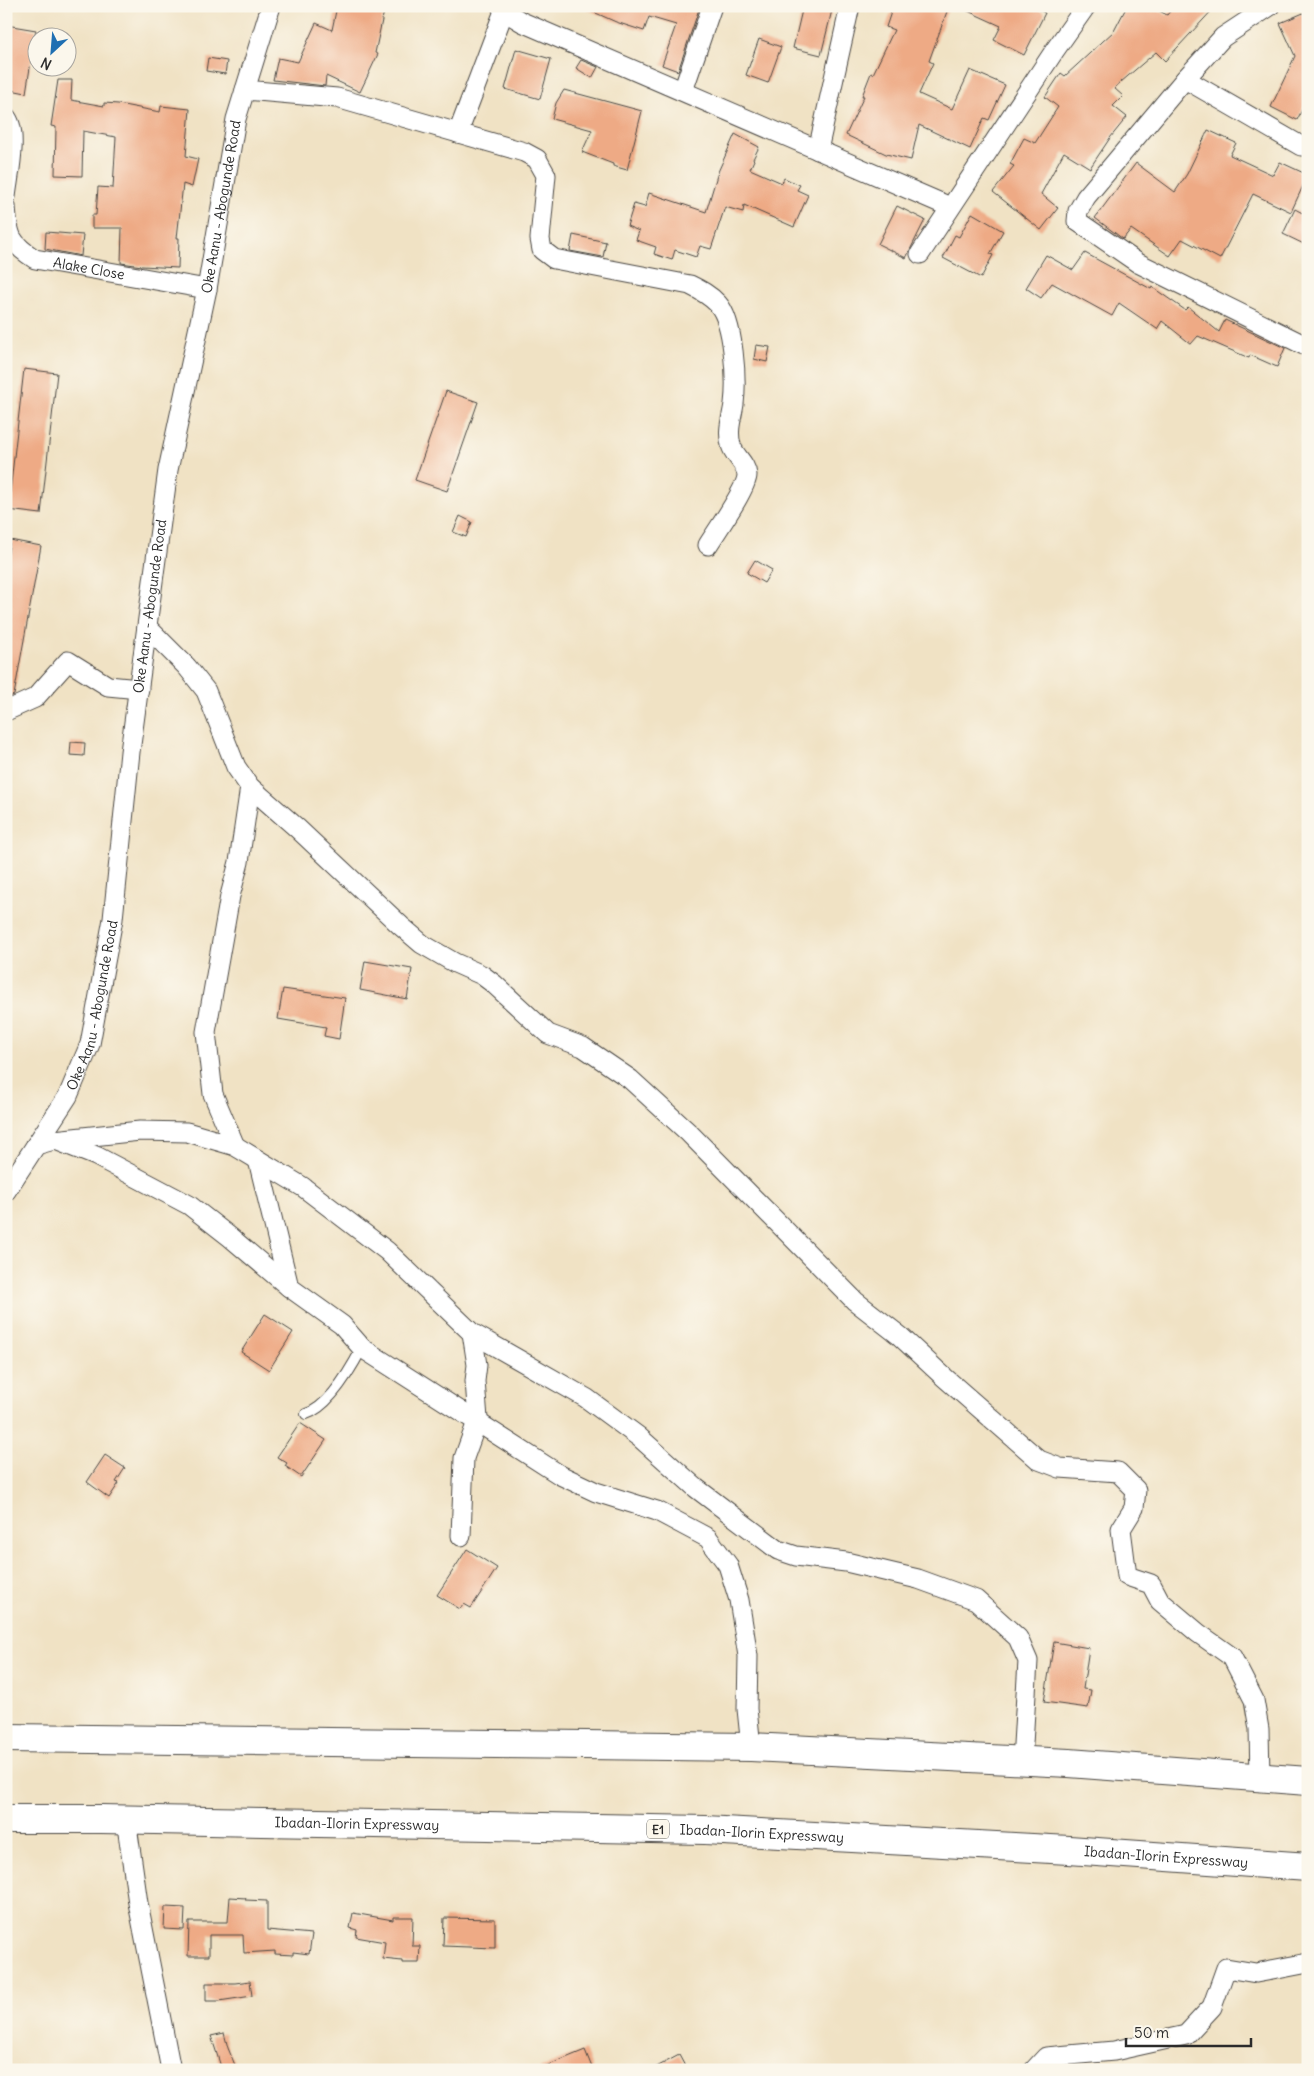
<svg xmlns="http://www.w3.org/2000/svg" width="1314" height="2076" viewBox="0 0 1314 2076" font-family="Delius,sans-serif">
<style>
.building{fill:#eeaa85}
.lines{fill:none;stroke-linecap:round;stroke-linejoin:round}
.lane-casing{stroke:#494642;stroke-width:12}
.street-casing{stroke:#494642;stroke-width:21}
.highway-casing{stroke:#494642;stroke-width:30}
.lane{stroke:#fff;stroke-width:10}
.street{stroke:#fff;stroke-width:19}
.highway{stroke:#fff;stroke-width:28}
.labels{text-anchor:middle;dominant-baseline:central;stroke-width:4;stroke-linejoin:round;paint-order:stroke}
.shield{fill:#fbf7ec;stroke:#696865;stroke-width:1}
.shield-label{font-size:12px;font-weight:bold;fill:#2b2b2b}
.street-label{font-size:14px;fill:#2b2b2b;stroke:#fbf7ec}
</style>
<rect width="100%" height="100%" fill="#fbf7ec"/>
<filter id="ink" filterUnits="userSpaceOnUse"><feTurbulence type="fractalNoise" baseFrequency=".02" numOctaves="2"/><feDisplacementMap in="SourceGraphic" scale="10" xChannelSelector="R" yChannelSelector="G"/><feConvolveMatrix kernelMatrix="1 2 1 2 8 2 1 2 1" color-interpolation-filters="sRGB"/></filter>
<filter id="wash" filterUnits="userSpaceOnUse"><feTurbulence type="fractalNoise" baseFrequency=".0096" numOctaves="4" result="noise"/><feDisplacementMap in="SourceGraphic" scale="20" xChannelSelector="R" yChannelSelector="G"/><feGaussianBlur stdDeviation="1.12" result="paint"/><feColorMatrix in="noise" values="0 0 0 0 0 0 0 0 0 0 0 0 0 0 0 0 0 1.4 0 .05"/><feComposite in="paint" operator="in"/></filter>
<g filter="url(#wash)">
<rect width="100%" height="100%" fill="#f0e2c4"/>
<g id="blocks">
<path class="building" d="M337 6H360L384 11 375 53 378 54 360 92 326 76 325 86 273 80 278 58 298 62 316 23 332 30Z
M580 6H700L678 71 662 65 676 25 649 17 644 31 616 22Z
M803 6H833L821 55 793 48Z
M893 6H949L929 61 933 63 919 94 952 109 970 70 1005 85 989 120 984 118 970 149 919 125 911 160 886 154 846 135 864 96H862L871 73 873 74 894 30 886 27Z
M957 6H1032L1045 13 1024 55 994 40 1001 26Z
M1127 6H1150L1167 15 1174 6H1216L1165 61 1156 52 1114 88 1123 96 1113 106 1127 117 1110 138 1090 168 1064 152 1041 194 1058 208 1041 230 993 192 1014 166 1010 164 1024 138 1035 143 1058 107 1045 97 1061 73 1065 76 1114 31Z
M1308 11V98L1297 120 1271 107 1295 56 1280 23Z
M6 25 36 30 26 93 6 89Z
M759 39 781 47 768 83 746 75Z
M516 49 551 59 540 99 505 89Z
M208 58 227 61 225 74 206 71Z
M581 60 598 67 592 78 576 68Z
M58 80H72L71 100 104 106V103L118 104 160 112 161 106 190 109 186 156 198 159 192 187 183 184 177 238H179L178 268 142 266 121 263 122 228H92V215H96L98 187 113 188 116 137 83 131 82 176 55 175 56 127 51 126Z
M564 90 642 111 627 170 613 166V164L582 152 592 130 552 119 556 103Z
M1208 130 1236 143 1230 155 1273 175 1280 162 1308 175 1291 212 1253 194 1220 259 1182 239 1170 256 1131 229 1123 239 1095 218 1136 163 1175 192 1187 174Z
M735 134 759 147 753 159 754 160 750 169 782 183 784 178 800 185 797 190 808 195 794 227 744 205 743 212 725 207 711 249 700 246 696 257 675 250 672 260 654 254 656 247 636 240 639 231 627 226 634 204 645 207 649 193 706 212 718 172Z
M897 206 925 220 906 258 878 244Z
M1295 209 1308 216V246L1283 234Z
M972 213 1003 231 990 254 993 255 981 278 943 258 955 235 959 237Z
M46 232 83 235 81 256 45 249Z
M573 235 606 242 603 257 570 251Z
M1085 253 1151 289 1152 287 1185 310 1188 307 1219 332 1225 320 1285 348 1277 367 1250 355 1249 358 1198 336 1191 344 1162 321 1157 329 1119 303 1112 316 1052 283 1041 298 1026 288 1046 255 1073 270Z
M756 345 770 347 767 362 754 359Z
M24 369 57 373 41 514 8 510Z
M446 391 478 402 447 491 415 480Z
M460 516 472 522 466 537 453 532Z
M10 540 41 546 14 695 7 698 6 564Z
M755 560 772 570 764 583 747 573Z
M71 742 85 743 84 756 70 755Z
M365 961 412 969 407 999 360 990Z
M283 989 345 998 339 1039 324 1036 326 1027 278 1019Z
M265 1314 293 1332 269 1370 241 1352Z
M300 1423 326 1440 301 1477 285 1466 287 1463 277 1457Z
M105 1455 125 1468 116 1482 119 1483 109 1498 87 1482Z
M467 1549 497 1568 471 1608 464 1604 460 1609 437 1595Z
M1054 1642 1089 1648 1083 1689 1091 1690 1088 1708 1044 1702Z
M230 1897 246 1898 245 1900 267 1901V1930L312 1934 309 1954 293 1952V1955L275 1954V1951L244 1953 243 1935H209V1956H188L189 1922H228Z
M165 1907 185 1908 184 1930 164 1929Z
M353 1913 393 1920V1917H413L412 1946H420L419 1963H402V1961L383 1959 385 1942 356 1937 357 1930 350 1928Z
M444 1918 495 1919V1948L443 1946Z
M250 1981 252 1996 219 2001H206V1983H235Z
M224 2033 228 2048 237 2070H222L215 2048 211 2036Z
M585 2050 593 2070H539V2069Z
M679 2055 687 2070H651Z"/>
</g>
</g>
<g filter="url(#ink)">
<use href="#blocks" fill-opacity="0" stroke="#494642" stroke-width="1"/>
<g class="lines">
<defs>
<path id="lane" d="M306 1414C329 1407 351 1369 362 1348"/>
<g id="street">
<path d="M501 6 504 11 522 22 950 207"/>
<path d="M1270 6 1223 37 1185 79 1086 197 1078 211 1077 221 1138 263 1308 347"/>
<path d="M1185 79 1301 146H1308"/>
<path d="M245 90 337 98 524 152 537 159 546 175 540 239 542 250 554 259 690 285C700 290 710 295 718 304 734 322 737 380 734 404 732 418 727 430 731 445 734 456 746 463 747 475 747 488 716 532 708 545"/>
<path d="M683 91 712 6"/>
<path d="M6 117C19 131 8 178 6 197"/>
<path d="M458 133 504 11"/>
<path d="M818 150 850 6"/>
<path id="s1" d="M6 206C8 236 10 243 35 259L207 289"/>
<path d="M920 254 1055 50 1086 6"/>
<path d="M147 627 187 667 206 691 236 767 250 787 297 828 401 926 422 944 455 963 482 975 494 984 548 1034 583 1047 630 1079 689 1133 855 1301 900 1336 944 1377 1039 1460 1060 1468 1118 1472 1136 1490 1134 1508 1121 1529 1127 1576 1151 1584 1160 1601 1198 1633 1232 1657 1254 1700 1259 1729 1260 1777"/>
<path d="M6 711 35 698 68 661 108 686 139 689"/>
<path d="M58 1141 96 1156 189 1205 230 1237 289 1287 342 1325 362 1348 560 1475 596 1492 657 1511 708 1538 728 1565 739 1600 748 1656 747 1709 751 1747"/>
<path d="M36 1145 54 1140 140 1131 187 1132 235 1146 303 1187 387 1251 472 1333 586 1398 639 1437 696 1488 778 1550 796 1556 846 1562 918 1579 976 1600 1018 1638 1028 1661 1022 1761"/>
<path d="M235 1146 213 1094 206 1032 230 896 239 862 250 787"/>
<path d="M258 1160 289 1287"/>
<path id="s2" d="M6 1191 68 1096 90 1044 113 919 130 752 168 470 207 289 236 119 271 6"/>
<path d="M461 1536 464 1458 478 1419 475 1381 477 1365 472 1333"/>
<path d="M126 1819 138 1903 171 2070"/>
<path d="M1034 2070 1046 2057 1114 2051 1186 2035 1212 2007 1226 1968 1256 1973 1308 1963"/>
</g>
<g id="highway">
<path d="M6 1738 751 1747 1069 1763 1308 1781"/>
<path id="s3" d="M6 1819H101L705 1830 1069 1850 1308 1867"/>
</g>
</defs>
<use href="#lane" class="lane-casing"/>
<use href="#street" class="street-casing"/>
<use href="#highway" class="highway-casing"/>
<use href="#lane" class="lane"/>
<use href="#street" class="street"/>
<use href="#highway" class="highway"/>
</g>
</g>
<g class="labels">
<rect class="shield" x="647" y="1819.5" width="22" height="19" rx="4"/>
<g class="shield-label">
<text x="658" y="1829">E1</text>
</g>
<g class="street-label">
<text stroke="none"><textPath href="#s2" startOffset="1018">Oke Aanu - Abogunde Road</textPath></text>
<text stroke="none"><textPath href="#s1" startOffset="119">Alake Close</textPath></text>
<text stroke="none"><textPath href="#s2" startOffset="612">Oke Aanu - Abogunde Road</textPath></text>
<text stroke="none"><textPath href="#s2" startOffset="208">Oke Aanu - Abogunde Road</textPath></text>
<text stroke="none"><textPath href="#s3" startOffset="351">Ibadan-Ilorin Expressway</textPath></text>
<text stroke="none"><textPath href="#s3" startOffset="756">Ibadan-Ilorin Expressway</textPath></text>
<text stroke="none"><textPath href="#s3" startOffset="1161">Ibadan-Ilorin Expressway</textPath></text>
</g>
</g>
<rect width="1314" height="2076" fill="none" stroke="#fbf7ec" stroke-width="25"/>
<g transform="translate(52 52) rotate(206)"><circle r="24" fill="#fbf7ec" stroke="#a8a59f"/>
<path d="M0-4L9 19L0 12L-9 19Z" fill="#1f6fb2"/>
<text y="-8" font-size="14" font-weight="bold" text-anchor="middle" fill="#2b2b2b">N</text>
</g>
<path d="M1126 2038v8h125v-8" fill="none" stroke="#2b2b2b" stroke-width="2.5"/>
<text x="1134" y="2038" font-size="15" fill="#2b2b2b" stroke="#fbf7ec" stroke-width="4" paint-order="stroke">50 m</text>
</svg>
